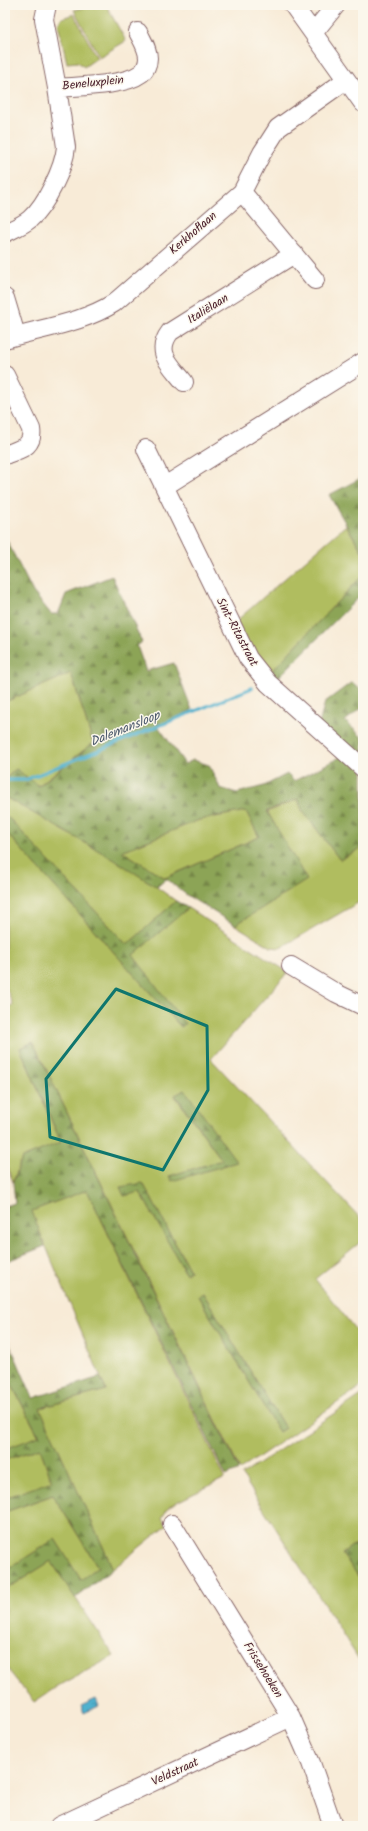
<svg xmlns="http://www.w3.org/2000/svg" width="368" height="1831" viewBox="0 0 368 1831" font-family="Kalam,sans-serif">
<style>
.green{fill:#b0bd5f;stroke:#7d6e45;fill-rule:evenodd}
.forest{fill:url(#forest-firs);stroke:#6b6240;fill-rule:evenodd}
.water{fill:url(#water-ripples);stroke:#4c687c}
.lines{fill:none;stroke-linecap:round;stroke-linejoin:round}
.stream{stroke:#4fb1ce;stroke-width:3.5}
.minor-casing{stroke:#876667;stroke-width:20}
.minor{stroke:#fff;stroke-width:18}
.marked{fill:none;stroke:#0f766e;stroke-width:3;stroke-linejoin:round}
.labels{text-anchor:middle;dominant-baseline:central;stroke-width:3;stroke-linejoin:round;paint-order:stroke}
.street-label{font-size:12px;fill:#4a1f2b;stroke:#fbf7ec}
.water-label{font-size:13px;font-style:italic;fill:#4c596c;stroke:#fbf7ec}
</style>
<defs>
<pattern id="forest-firs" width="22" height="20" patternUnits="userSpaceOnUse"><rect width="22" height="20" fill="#8ca456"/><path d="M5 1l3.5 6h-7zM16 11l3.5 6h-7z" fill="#748547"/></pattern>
<pattern id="water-ripples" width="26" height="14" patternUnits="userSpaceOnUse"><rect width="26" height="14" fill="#4fb1ce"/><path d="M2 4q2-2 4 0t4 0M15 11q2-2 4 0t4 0" fill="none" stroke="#448fa7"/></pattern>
</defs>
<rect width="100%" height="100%" fill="#fbf7ec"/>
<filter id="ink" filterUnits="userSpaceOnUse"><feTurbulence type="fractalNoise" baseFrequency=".025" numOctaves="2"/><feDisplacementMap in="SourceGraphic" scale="8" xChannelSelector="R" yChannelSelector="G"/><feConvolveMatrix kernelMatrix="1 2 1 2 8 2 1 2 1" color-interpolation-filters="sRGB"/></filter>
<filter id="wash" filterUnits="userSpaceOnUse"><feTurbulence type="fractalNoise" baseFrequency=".012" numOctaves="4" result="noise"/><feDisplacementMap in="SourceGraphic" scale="16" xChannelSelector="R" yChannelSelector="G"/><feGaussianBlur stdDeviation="0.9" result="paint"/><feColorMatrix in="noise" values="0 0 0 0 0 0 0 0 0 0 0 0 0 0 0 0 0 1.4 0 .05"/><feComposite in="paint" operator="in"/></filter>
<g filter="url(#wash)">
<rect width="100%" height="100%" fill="#f8ebd7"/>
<path class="green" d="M95 5H106L126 41 99 57 74 10Z
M74 14 97 58 84 67 78 62 67 63 58 24 62 18Z
M346 525 363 553V575L267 676 235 622Z
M71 673 93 743 38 786 16 769 5 779V702Z
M5 797C63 830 123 861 176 901L127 945 5 814Z
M298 799 302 810 340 860 363 847V900L280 948 271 947 235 925 306 880 267 812Z
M246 811 259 837 165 878 122 851 199 820Z
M5 831 181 1027 185 1024 132 955 188 908 288 972 211 1059 363 1221V1240L315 1279 363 1339V1385L240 1470 33 1042 20 1048 61 1143 22 1158 13 1182 5 1162V1008L13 1005 5 985ZM175 1096 237 1162 169 1177 222 1160ZM143 1183 190 1271 186 1273 140 1192ZM203 1293 285 1428 279 1432 198 1296Z
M87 1190 225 1478 169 1506 162 1518 167 1525 113 1569 40 1408 106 1390 31 1211Z
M5 1372 39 1437 5 1449Z
M363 1394V1542L352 1546 342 1553 363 1583V1666L242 1475Z
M40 1448 52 1482 5 1498V1460Z
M53 1495 98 1567 81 1580 55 1539 5 1571V1512Z
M51 1561 114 1656 55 1688 34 1702 5 1666V1590Z"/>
<path class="forest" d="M363 477V553L329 495Z
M5 537 33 592 51 614H58L66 594 112 576 142 642 137 646 146 671 174 663 192 710 158 726 185 764 193 760 209 765 220 788 237 793 264 786 287 774 294 781 348 753 319 724 325 702 352 682 363 692V707L345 721 363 738V847L340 860 302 810 298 799 267 811 307 880 235 925 188 896 166 879 157 887 113 859 5 797V779L16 769 39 786 93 743 71 673 5 702ZM246 811 259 837 165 878 122 851 199 820Z
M363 575V593L274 682 267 676Z
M5 814 127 945 176 901 188 908 133 955 185 1024 181 1027 5 831Z
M33 1042 239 1470 226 1476 87 1190 32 1211 45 1246 5 1262V1206L15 1203 13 1182 22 1158 61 1142 20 1048Z
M185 1090 237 1162 172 1181 169 1176 222 1160 175 1095Z
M143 1183 190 1271 186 1274 140 1192 124 1196 120 1187Z
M203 1293 285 1428 279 1432 198 1296Z
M8 1340 33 1398 100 1377 106 1390 40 1408 113 1569 75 1598 51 1561 5 1590V1571L55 1539 81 1580 98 1567 53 1495 5 1512V1498L52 1481 40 1448 5 1460V1449L39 1436 5 1372V1341Z
M363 1542V1583L342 1553 352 1546Z"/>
<path class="water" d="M96 1699 99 1706 84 1713 81 1706Z"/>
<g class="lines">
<path class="stream" d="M5 780H25L252 688"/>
</g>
</g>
<g filter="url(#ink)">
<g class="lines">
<defs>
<path id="minor" d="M47 5 44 19 57 88C78 86 124 86 140 74 145 71 148 64 148 58 148 49 142 40 138 32
M293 5 363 103
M314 32 336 5
M242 192 315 280
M5 233C13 229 23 225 30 219 46 205 64 168 66 147L57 88
M5 298 16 335
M5 339C41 328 83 323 114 303L242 192 262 153 278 128 346 80
M5 375 31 429C34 448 19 449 5 455
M184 382C171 365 154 353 170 332L294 254
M146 449 248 658 268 683 363 768
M165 486 363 362
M291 966 336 993 363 1006
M172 1524 291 1717 311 1763 333 1826
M59 1826 291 1717"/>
</defs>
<use href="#minor" class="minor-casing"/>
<use href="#minor" class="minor"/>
</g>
</g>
<path class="marked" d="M116 989 207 1026 208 1090 163 1170 50 1137 46 1079Z"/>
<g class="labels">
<g class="street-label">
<text transform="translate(93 83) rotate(-6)">Beneluxplein</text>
<text transform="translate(193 233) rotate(-41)">Kerkhoflaan</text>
<text transform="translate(208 309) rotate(-32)">Italiëlaan</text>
<text transform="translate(237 632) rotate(62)">Sint-Ritastraat</text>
<text transform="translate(263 1670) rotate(58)">Frissehoeken</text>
<text transform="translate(175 1772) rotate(-25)">Veldstraat</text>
</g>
<g class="water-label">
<text transform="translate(125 729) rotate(-22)">Dalemansloop</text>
</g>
</g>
<rect width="368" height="1831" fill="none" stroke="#fbf7ec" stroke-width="20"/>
</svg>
